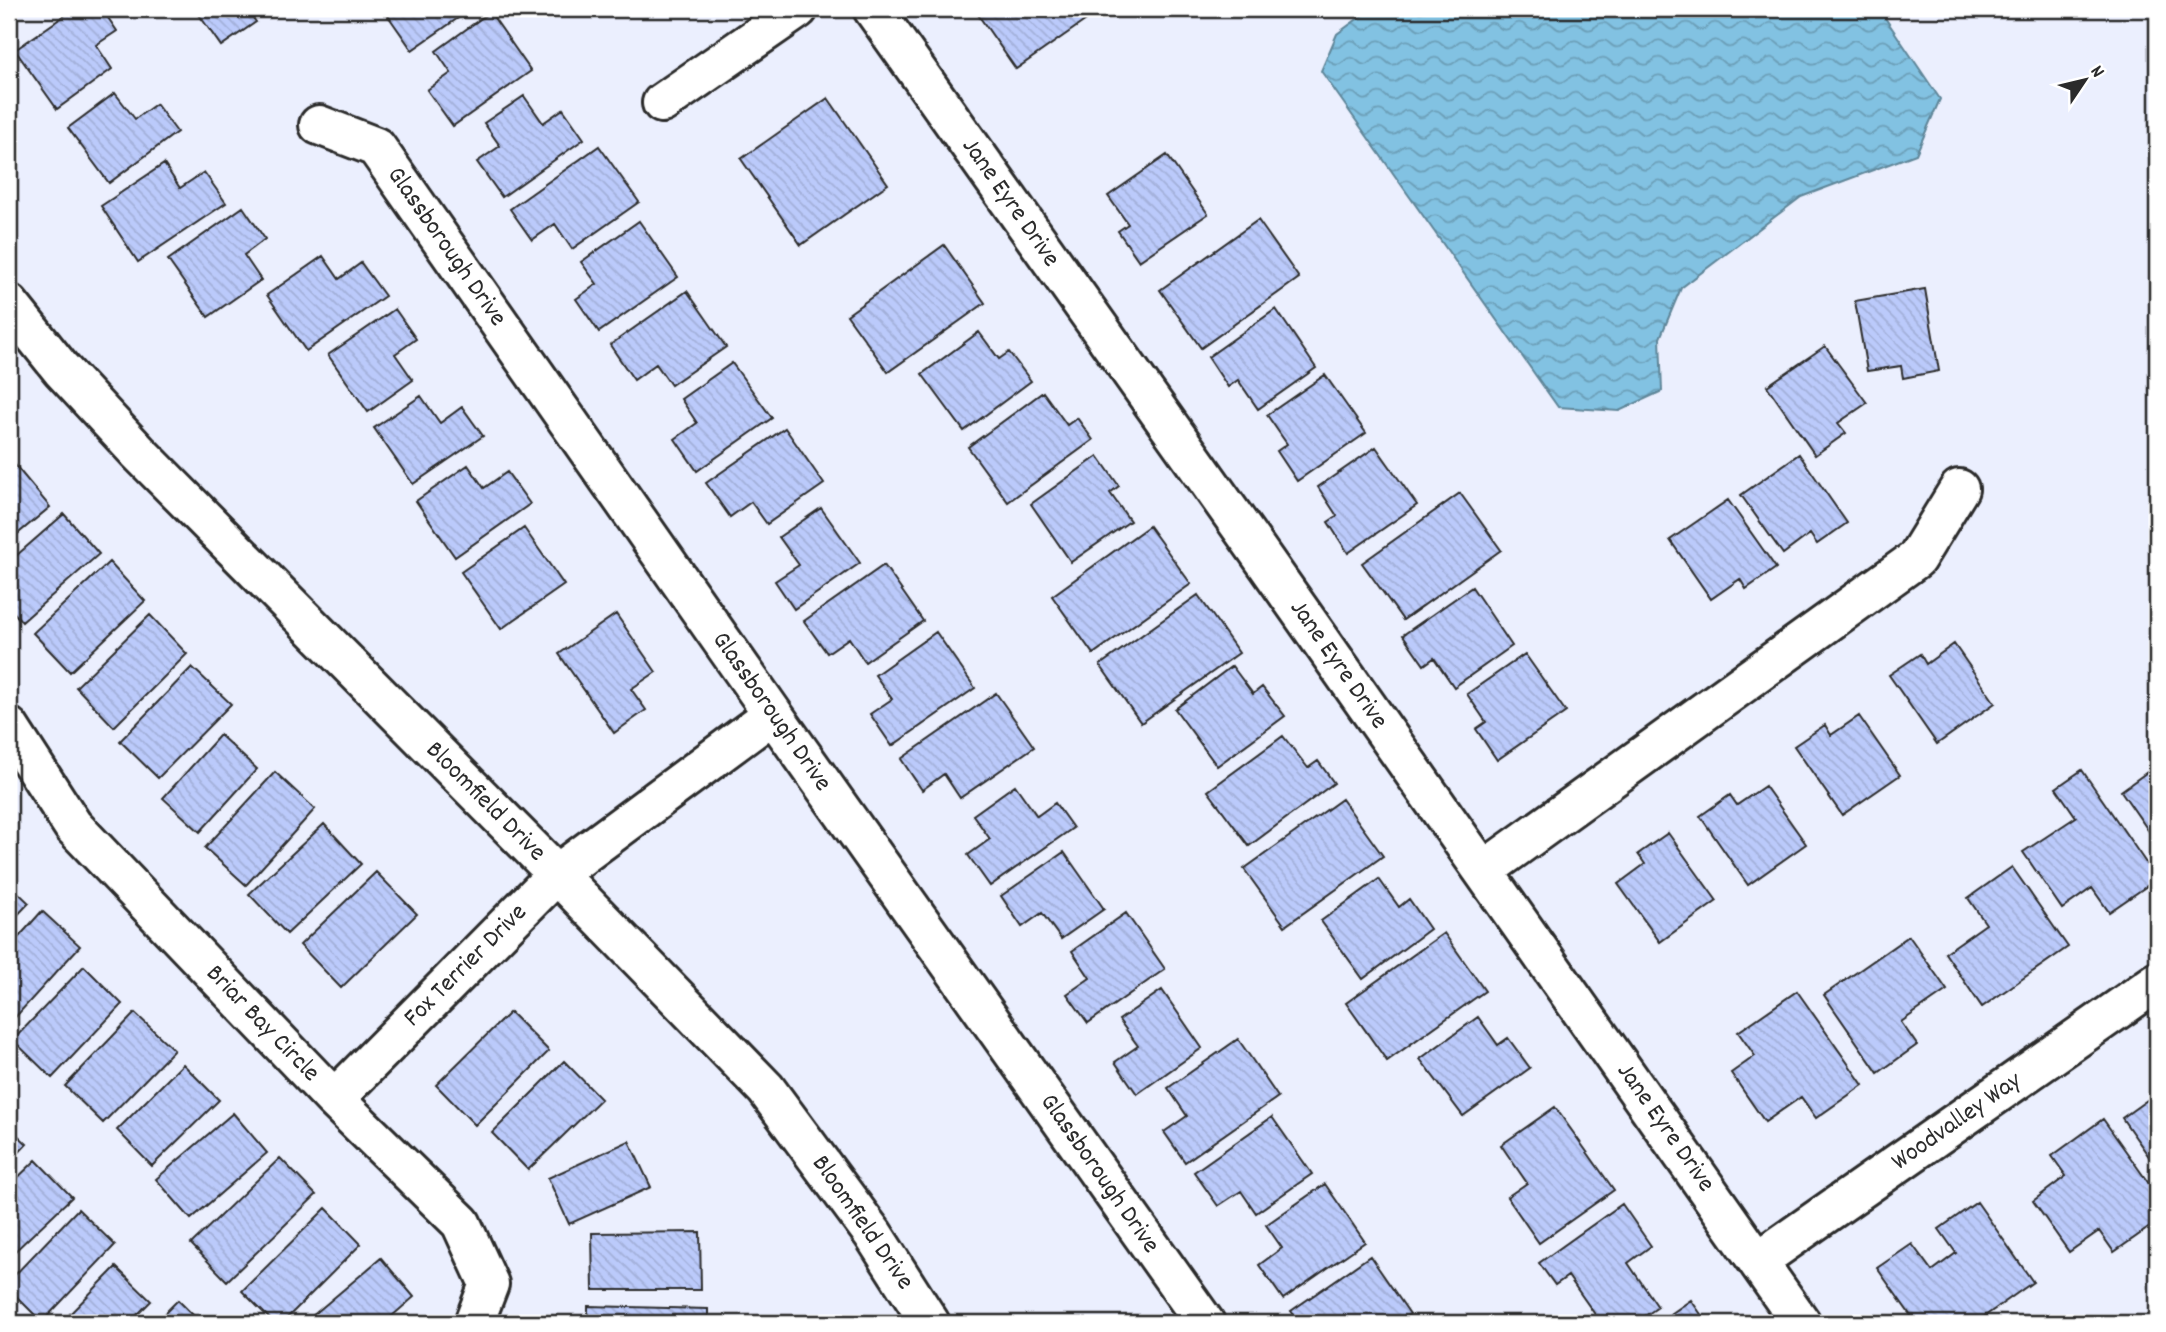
<svg xmlns="http://www.w3.org/2000/svg" width="2166" height="1332" viewBox="0 0 2166 1332" font-family="Dekko,sans-serif">
<style>
.water{fill:url(#water-waves);stroke:#5f8699;stroke-width:2}
.building{fill:url(#building-back-hatch);stroke:#2b2b2b;stroke-width:2}
.lines{fill:none;stroke-linecap:round;stroke-linejoin:round}
.minor-casing{stroke:#2b2b2b;stroke-width:44}
.minor{stroke:#fff;stroke-width:38}
.labels{text-anchor:middle;dominant-baseline:central;stroke-width:7;stroke-linejoin:round;paint-order:stroke}
.street-label{font-size:26px;fill:#2b2b2b;stroke:#fff}
</style>
<defs>
<pattern id="water-waves" width="16" height="10" patternUnits="userSpaceOnUse" patternTransform="scale(1.75)"><rect width="16" height="10" fill="#82c2e2"/><path d="M0 5q4-4 8 0t8 0" fill="none" stroke="#6b9eb7"/></pattern>
<pattern id="building-back-hatch" width="6" height="6" patternUnits="userSpaceOnUse" patternTransform="scale(1.75)"><rect width="6" height="6" fill="#bbcafb"/><path d="M-1 5l2 2M0 0l6 6M5-1l2 2" fill="none" stroke="#a1aed7"/></pattern>
</defs>
<rect width="100%" height="100%" fill="#ebeffe"/>
<filter id="ink" filterUnits="userSpaceOnUse"><feTurbulence type="fractalNoise" baseFrequency=".0143" numOctaves="2"/><feDisplacementMap in="SourceGraphic" scale="14" xChannelSelector="R" yChannelSelector="G"/><feConvolveMatrix kernelMatrix="1 2 1 2 8 2 1 2 1" color-interpolation-filters="sRGB"/></filter>
<g filter="url(#ink)">
<path class="water" d="M1371 9H1879L1940 99 1916 154 1801 197 1681 288 1660 338 1662 391 1619 411 1558 407 1321 71 1337 34Z"/>
<path class="building" d="M74 9H102L117 31 96 45 112 69 57 109 15 50Z
M195 9H246L256 22 221 46Z
M386 9H471L412 50 384 10Z
M974 9H1098L1099 11 1016 69Z
M490 12 531 71 453 126 427 90 451 73 436 51Z
M115 93 135 119 156 104 177 132 109 183 68 128Z
M524 96 543 123 563 109 584 139 502 197 477 162 500 146 484 123Z
M828 98 888 184 801 245 741 159Z
M599 146 639 202 572 249 555 224 532 240 510 209Z
M1167 155 1208 214 1139 261 1118 231 1128 224 1108 196Z
M164 164 180 188 204 172 226 203 138 262 101 206Z
M243 207 265 239 244 255 261 280 208 317 168 260Z
M1258 220 1299 278 1201 348 1160 290Z
M639 221 678 277 599 332 576 299 597 284 581 262Z
M944 245 985 303 888 372 847 315Z
M323 256 339 279 361 263 385 296 306 351 267 295Z
M1925 289 1939 371 1903 378 1901 366 1867 371 1855 301Z
M687 291 726 347 671 385 656 364 634 380 610 345Z
M395 309 416 339 395 354 413 380 368 412 328 355Z
M1276 309 1316 368 1258 409 1238 380 1228 387 1208 357Z
M979 332 999 359 1009 352 1031 381 964 431 922 374Z
M1825 346 1867 403 1838 423 1846 433 1815 455 1767 386Z
M732 363 772 418 697 471 675 439 697 423 681 399Z
M1325 375 1366 433 1297 481 1277 451 1287 444 1267 415Z
M1043 392 1067 425 1077 418 1093 440 1008 502 968 447Z
M421 396 440 423 462 407 483 436 413 484 374 428Z
M785 428 824 484 767 524 751 502 730 517 706 483Z
M1376 447 1417 505 1348 553 1328 522 1337 516 1318 487Z
M1799 454 1847 523 1817 544 1810 534 1783 554 1741 495Z
M1098 456 1119 486 1110 493 1130 521 1071 562 1031 504Z
M15 465 50 507 9 541V470Z
M468 465 484 488 507 472 530 504 455 557 416 501Z
M1460 493 1501 550 1403 620 1362 563Z
M1728 500 1776 568 1746 589 1740 579 1711 599 1670 540Z
M821 508 860 563 794 609 775 581 799 565 779 537Z
M64 514 99 554 22 622 9 607V562Z
M1149 526 1191 584 1093 654 1052 596Z
M524 528 564 585 501 629 461 572Z
M109 562 145 601 70 672 33 633Z
M884 565 923 621 865 662 849 638 827 653 804 621Z
M1472 587 1512 646 1454 687 1434 658 1424 665 1403 635Z
M1198 595 1239 653 1141 723 1100 665Z
M616 614 656 672 631 689 646 710 614 733 559 654Z
M150 615 187 654 114 727 76 687Z
M936 632 975 688 892 746 870 714 892 699 875 675Z
M1954 644 1995 703 1937 744 1889 675 1920 654 1926 664Z
M1525 654 1566 712 1497 760 1476 729 1486 722 1467 694Z
M1232 666 1253 694 1262 687 1285 716 1217 766 1175 709Z
M192 667 231 704 158 778 120 741Z
M996 693 1034 747 960 798 944 774 922 790 901 759Z
M1859 716 1900 775 1842 815 1794 746 1825 725 1831 735Z
M220 735 257 769 200 832 163 798Z
M1283 736 1308 768 1318 761 1334 783 1249 846 1208 791Z
M2157 765V843L2121 791Z
M2082 770 2157 879 2109 912 2092 888 2062 909 2023 852 2076 817 2056 788Z
M275 772 315 809 246 885 205 848Z
M1015 785 1037 816 1055 803 1073 828 990 886 968 855 990 839 973 815Z
M1765 786 1806 844 1748 885 1700 816 1730 795 1737 805Z
M1342 799 1383 856 1285 926 1244 869Z
M324 824 361 864 287 934 249 894Z
M1668 833 1717 901 1660 942 1618 884 1645 864 1638 854Z
M1064 852 1104 909 1061 939 1042 913 1022 927 1001 896Z
M2012 867 2068 947 1982 1007 1945 953 1986 924 1968 898Z
M376 872 417 914 341 988 300 945Z
M1379 879 1399 907 1409 899 1430 929 1363 979 1321 921Z
M9 884 29 903 9 924Z
M42 911 80 946 10 1023 9 948Z
M1126 913 1165 969 1088 1023 1067 994 1090 978 1072 951Z
M1444 933 1485 991 1387 1061 1346 1003Z
M1909 936 1947 990 1901 1022 1917 1045 1878 1073 1824 995Z
M84 966 122 1004 52 1078 13 1040Z
M1162 990 1202 1048 1137 1094 1115 1062 1138 1046 1119 1020Z
M1797 991 1863 1085 1816 1118 1801 1097 1765 1122 1731 1073 1755 1056 1738 1032Z
M510 1012 549 1051 475 1125 436 1085Z
M135 1013 174 1050 103 1123 65 1086Z
M1478 1017 1498 1045 1508 1038 1530 1068 1463 1116 1420 1059Z
M1238 1039 1278 1097 1185 1162 1164 1132 1187 1116 1168 1088Z
M564 1061 601 1099 528 1170 492 1133Z
M183 1064 219 1100 152 1166 117 1130Z
M2157 1093V1168L2122 1118Z
M1555 1107 1614 1190 1539 1243 1507 1197 1527 1183 1501 1145Z
M233 1113 267 1153 191 1219 156 1179Z
M1272 1117 1312 1174 1256 1213 1241 1191 1218 1206 1194 1172Z
M2103 1119 2157 1195V1222L2114 1252 2099 1231 2069 1252 2033 1201 2066 1176 2052 1156Z
M9 1127 27 1144 9 1163Z
M629 1141 651 1187 569 1224 548 1178Z
M280 1158 316 1195 227 1281 191 1244Z
M36 1160 72 1197 9 1257V1186Z
M1325 1184 1365 1242 1283 1299 1259 1265 1282 1248 1266 1225Z
M1977 1202 2033 1282 1975 1323H1916L1877 1268 1912 1244 1932 1271 1956 1253 1939 1229Z
M1622 1204 1651 1246 1628 1263 1658 1307 1635 1323H1601L1568 1276 1555 1285 1539 1263Z
M326 1208 361 1244 282 1323H274L242 1291Z
M78 1209 115 1245 42 1322 9 1289V1281Z
M700 1232 701 1290H593L592 1233Z
M1370 1256 1410 1314 1396 1323H1300L1291 1311Z
M381 1258 414 1297 384 1323H304Z
M116 1267 151 1301 129 1323H61Z
M178 1300 201 1323H155Z
M1691 1300 1707 1323H1658Z
M588 1306 708 1309V1323H588Z"/>
<g class="lines">
<defs>
<path id="minor" d="M873 9 1255 547 1801 1323
M662 103 798 9
M319 125 376 147 773 714 1205 1323
M9 304 61 369 138 452 557 874 766 1089 873 1234 930 1323
M9 727 73 826 334 1099 461 1223 489 1284 474 1323
M1483 871 1916 559 1959 489
M334 1099 557 874 773 714
M1758 1261 2157 982"/>
</defs>
<use href="#minor" class="minor-casing"/>
<use href="#minor" class="minor"/>
</g>
</g>
<g class="labels">
<g class="street-label">
<text transform="translate(1010 203) rotate(55)">Jane Eyre Drive</text>
<text transform="translate(446 247) rotate(55)">Glassborough Drive</text>
<text transform="translate(1338 665) rotate(55)">Jane Eyre Drive</text>
<text transform="translate(771 712) rotate(55)">Glassborough Drive</text>
<text transform="translate(485 802) rotate(45)">Bloomfield Drive</text>
<text transform="translate(466 966) rotate(-45)">Fox Terrier Drive</text>
<text transform="translate(262 1024) rotate(46)">Briar Bay Circle</text>
<text transform="translate(1957 1122) rotate(-35)">Woodvalley Way</text>
<text transform="translate(1665 1128) rotate(55)">Jane Eyre Drive</text>
<text transform="translate(1099 1174) rotate(55)">Glassborough Drive</text>
<text transform="translate(862 1223) rotate(55)">Bloomfield Drive</text>
</g>
</g>
<rect width="2166" height="1332" fill="none" stroke="#fff" stroke-width="35"/>
<rect x="18" y="18" width="2131" height="1297" fill="none" stroke="#2b2b2b" stroke-width="2.5" filter="url(#ink)"/>
<g transform="translate(2085 80) rotate(55)" stroke="#ffffff" stroke-width="5" paint-order="stroke">
<path d="M0-5L12 26L0 18L-12 26Z" fill="#2b2b2b"/>
<text y="-10" font-size="19" font-weight="bold" text-anchor="middle" fill="#2b2b2b">N</text>
</g>
</svg>
